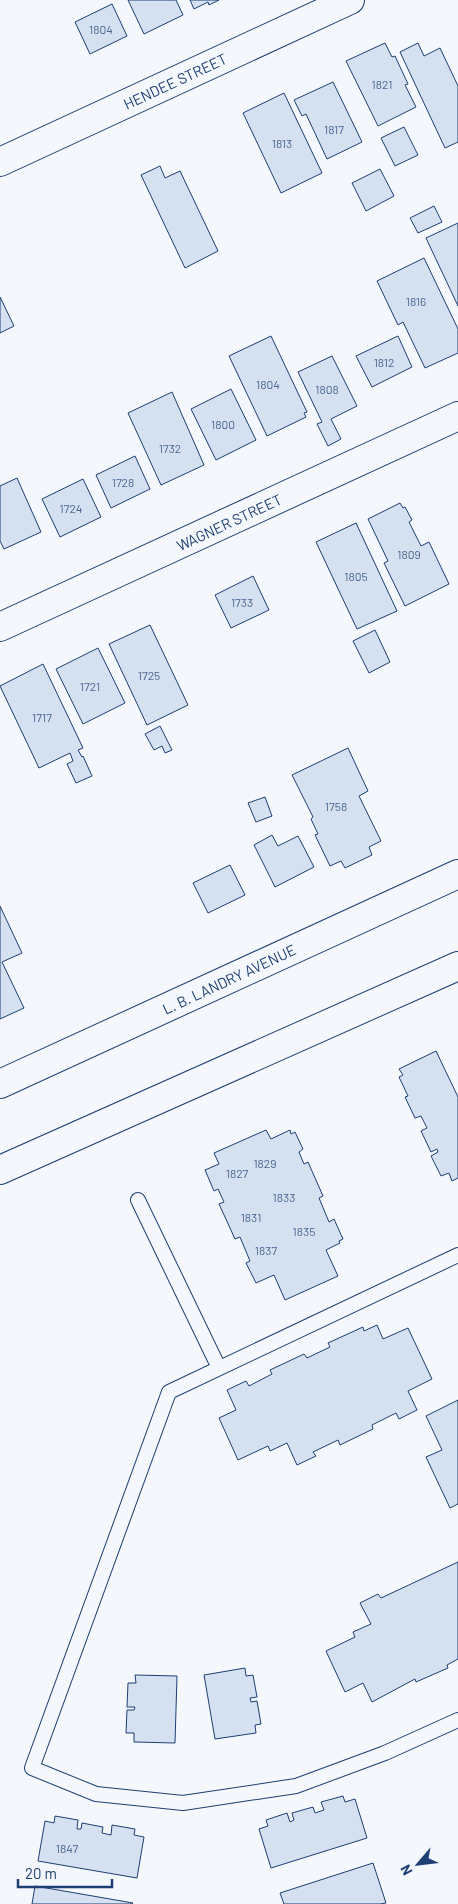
<svg xmlns="http://www.w3.org/2000/svg" width="458" height="1904" viewBox="0 0 458 1904" font-family="Barlow,sans-serif">
<style>
.building{fill:#d5e0f0;stroke:#1d3f73}
.lines{fill:none;stroke-linecap:round;stroke-linejoin:round}
.service-casing{stroke:#1d3f73;stroke-width:16}
.minor-casing{stroke:#1d3f73;stroke-width:30}
.tertiary-casing{stroke:#1d3f73;stroke-width:30}
.service{stroke:#f4f7fb;stroke-width:14}
.minor{stroke:#f4f7fb;stroke-width:28}
.tertiary{stroke:#f4f7fb;stroke-width:28}
.labels{text-anchor:middle;dominant-baseline:central;stroke-width:4;stroke-linejoin:round;paint-order:stroke}
.number-label{font-size:12px;fill:#4b6792}
.street-label{font-size:15px;fill:#1d3f73;stroke:#f4f7fb}
</style>
<rect width="100%" height="100%" fill="#f4f7fb"/>
<path class="building" d="M128 0H176L183 15 144 34Z
M190 0H219L209 5 208 2 194 9Z
M112 4 127 36 90 54 75 22Z
M385 43 392 57 395 56 408 84 405 85 416 107 378 126 346 61Z
M418 43 424 56 440 48 458 86V142L445 148 400 52Z
M333 82 362 142 327 159 306 114 302 116 294 100Z
M284 93 322 173 281 193 243 113Z
M404 127 418 155 395 166 381 138Z
M160 166 165 178 180 171 218 251 185 268 141 175Z
M380 169 394 196 366 211 352 183Z
M434 206 442 222 418 233 410 218Z
M458 223V306L426 238Z
M424 258 458 329V353L425 368 403 322 398 325 377 281Z
M0 297 14 326 0 333Z
M271 336 307 412 304 413 306 417 267 436 229 356Z
M398 336 412 367 372 387 356 356Z
M332 356 357 406 331 419 341 439 328 446 317 424 322 422 298 372Z
M231 389 256 440 216 460 191 409Z
M172 392 204 465 161 485 128 413Z
M135 456 150 489 111 508 96 475Z
M17 478 41 532 4 549 0 541V486Z
M83 479 101 517 60 537 42 499Z
M400 503 403 508 405 507 412 520 409 522 421 546 429 542 449 584 405 606 384 563 388 561 368 519Z
M356 523 397 611 357 629 316 542Z
M253 576 269 610 231 628 215 595Z
M150 625 188 705 147 725 109 644Z
M375 630 390 662 369 673 353 641Z
M98 648 125 703 83 724 56 669Z
M43 664 83 748 78 750 82 757 83 756 92 776 76 783 67 764 73 761 70 753 39 768 0 686Z
M160 726 172 750 165 753 162 746 154 750 145 734Z
M348 748 368 791 359 796 381 841 369 847 372 855 345 868 341 861 330 866 315 835 318 834 311 819 313 817 292 775Z
M265 797 272 816 256 822 248 803Z
M272 835 278 846 298 836 314 867 275 887 254 845Z
M230 865 245 895 208 913 193 883Z
M0 906 22 953 2 962 24 1008 0 1019Z
M436 1051 458 1097V1178L452 1181 449 1173 441 1176 431 1156 438 1152 437 1149 431 1152 421 1131 427 1128 421 1116 415 1118 405 1097 408 1096 399 1077 403 1075 399 1069Z
M266 1130 271 1139 290 1130 291 1134 295 1132 303 1149 299 1152 304 1164 308 1162 323 1196 319 1198 329 1222 334 1219 343 1239 339 1241 340 1243 326 1250 338 1276 285 1300 274 1275 256 1283 246 1263 250 1261 240 1237 235 1239 219 1204 224 1202 218 1189 214 1191 205 1170 219 1164 214 1153Z
M377 1325 383 1339 408 1328 432 1379 408 1391 417 1410 399 1419 396 1413 372 1425 373 1429 340 1445 338 1440 313 1452 316 1456 297 1465 287 1443 270 1451 268 1446 238 1460 219 1418 236 1410 227 1390 246 1381 249 1386 272 1374 270 1370 304 1354 307 1358 330 1347 328 1343 363 1327 364 1331Z
M458 1400V1504L450 1508 426 1457 442 1450 426 1416Z
M458 1562V1659L447 1665 448 1668 416 1682 415 1679 372 1702 363 1683 345 1692 326 1651 355 1637 353 1632 371 1624 360 1603 378 1594 381 1598Z
M245 1668 246 1676 253 1675 257 1697 250 1698 251 1702 257 1701 261 1724 255 1725 256 1733 215 1739 204 1675Z
M135 1675 177 1676 175 1743 134 1742V1733H126L127 1710H134L135 1707H127L128 1683H136Z
M343 1796 345 1802 355 1799 367 1838 271 1868 259 1829 268 1826 266 1820 287 1813 290 1822 294 1820 292 1813 313 1807 315 1813 324 1810 321 1802Z
M55 1816 78 1820 77 1829H81L82 1823 103 1827 102 1833 111 1835 112 1825 135 1829 134 1835 144 1837 137 1878 38 1861 45 1821 54 1823Z
M373 1863 386 1903 380 1904H284L280 1893Z
M35 1886 133 1903 132 1904H32Z"/>
<g class="lines">
<defs>
<path id="service" d="M138 1200 219 1368
M458 1255 169 1392 32 1768 96 1794 183 1803 296 1786 385 1753 458 1720"/>
<path id="minor" d="M0 162 350 0
M0 627 458 416"/>
<path id="tertiary" d="M0 1084 458 874
M0 1170 458 966"/>
</defs>
<use href="#service" class="service-casing"/>
<use href="#minor" class="minor-casing"/>
<use href="#tertiary" class="tertiary-casing"/>
<use href="#service" class="service"/>
<use href="#minor" class="minor"/>
<use href="#tertiary" class="tertiary"/>
</g>
<g class="labels">
<g class="number-label">
<text x="101" y="29">1804</text>
<text x="382" y="84">1821</text>
<text x="334" y="129">1817</text>
<text x="282" y="143">1813</text>
<text x="416" y="301">1816</text>
<text x="384" y="362">1812</text>
<text x="268" y="384">1804</text>
<text x="327" y="389">1808</text>
<text x="223" y="424">1800</text>
<text x="170" y="448">1732</text>
<text x="123" y="482">1728</text>
<text x="71" y="508">1724</text>
<text x="409" y="554">1809</text>
<text x="356" y="576">1805</text>
<text x="242" y="602">1733</text>
<text x="149" y="675">1725</text>
<text x="90" y="686">1721</text>
<text x="42" y="717">1717</text>
<text x="336" y="806">1758</text>
<text x="265" y="1163">1829</text>
<text x="237" y="1173">1827</text>
<text x="284" y="1197">1833</text>
<text x="251" y="1217">1831</text>
<text x="304" y="1231">1835</text>
<text x="266" y="1250">1837</text>
<text x="67" y="1848">1847</text>
</g>
<g class="street-label">
<text transform="translate(175 81) rotate(-25)">HENDEE STREET</text>
<text transform="translate(229 522) rotate(-25)">WAGNER STREET</text>
<text transform="translate(229 979) rotate(-25)">L. B. LANDRY AVENUE</text>
</g>
</g>
<g transform="translate(418 1864) rotate(242)" stroke="#f4f7fb" stroke-width="4" paint-order="stroke">
<path d="M0-4L9 19L0 12L-9 19Z" fill="#1d3f73"/>
<text y="-8" font-size="14" font-weight="bold" text-anchor="middle" fill="#1d3f73">N</text>
</g>
<path d="M18 1879v8h94v-8" fill="none" stroke="#1d3f73" stroke-width="2.5"/>
<text x="25" y="1879" font-size="15" fill="#1d3f73" stroke="#f4f7fb" stroke-width="4" paint-order="stroke">20 m</text>
</svg>
